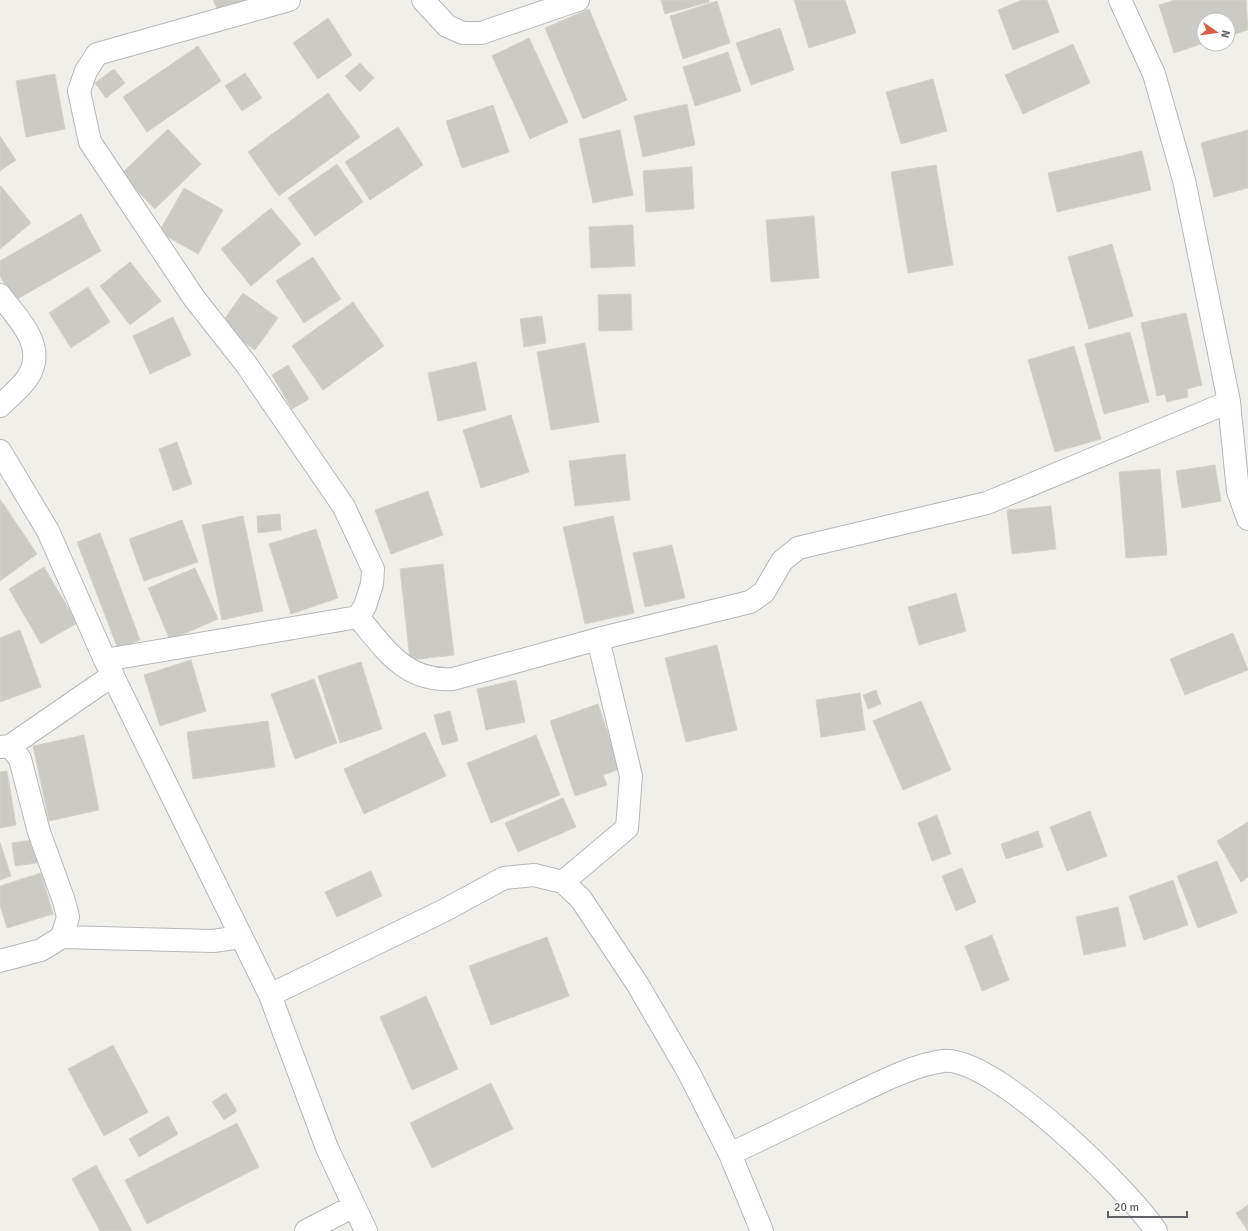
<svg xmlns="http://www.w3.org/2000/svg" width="1248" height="1231" viewBox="0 0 1248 1231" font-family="Signika,sans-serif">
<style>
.building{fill:#cccac5;stroke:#d5d2c7}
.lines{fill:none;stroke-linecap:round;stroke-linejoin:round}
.street-casing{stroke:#b5b7bb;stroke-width:24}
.street{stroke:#fff;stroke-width:22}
</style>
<rect width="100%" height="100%" fill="#f0efe9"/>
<path class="building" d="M213 0H252L222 19Z
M661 0H709V2L665 14Z
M794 0H845L856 33 809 48Z
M1022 0H1047L1059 32 1013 50 998 10Z
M1175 0H1246L1248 30 1228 36V20H1204V43L1174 53 1159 5Z
M717 1 730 43 683 59 670 16Z
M589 9 627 100 583 119 545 28Z
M328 18 352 55 318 79 293 43Z
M780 28 794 70 751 85 736 43Z
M529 38 568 122 530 139 492 56Z
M1073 44 1090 83 1023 114 1005 75Z
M198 46 221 81 147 132 123 97Z
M728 52 741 91 695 106 683 67Z
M360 63 374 78 360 92 345 76Z
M114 69 125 83 106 98 95 83Z
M245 73 262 98 242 111 225 86Z
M55 74 65 129 26 137 16 81Z
M933 79 947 131 901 144 886 92Z
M328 93 360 137 279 196 248 152Z
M687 104 695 145 643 157 634 116Z
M493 105 509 152 462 168 446 121Z
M398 127 423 165 370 200 345 162Z
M168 129 201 164 155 209 121 174Z
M620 130 633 195 593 203 579 139Z
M1248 130V188L1214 197 1201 143Z
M0 136 16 160 0 171Z
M1142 151 1151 190 1057 212 1048 173Z
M337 164 363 202 315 236 288 198Z
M936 165 953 265 908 273 891 172Z
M692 167 694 209 646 212 643 171Z
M1 186 31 223 0 249V187Z
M184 188 223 210 198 254 159 232Z
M271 208 301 244 251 286 221 249Z
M81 214 101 251 14 301 0 276V261Z
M814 216 819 278 771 282 766 220Z
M633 225 635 266 591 268 589 227Z
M1112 244 1133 316 1089 329 1068 257Z
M313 257 341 299 304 323 276 281Z
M130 262 161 301 130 325 100 286Z
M88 287 110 322 71 348 49 313Z
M243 293 278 318 255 350 220 325Z
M631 294 632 330 599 331 598 295Z
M353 302 384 346 323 390 292 346Z
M1186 313 1202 385 1187 389 1188 397 1167 402 1165 394 1157 396 1141 323Z
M542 316 546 343 524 347 520 319Z
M173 317 191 355 150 374 133 336Z
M1130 332 1149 402 1104 414 1085 344Z
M585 343 599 422 551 430 537 352Z
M1074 346 1101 439 1055 452 1028 360Z
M476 362 486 410 438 421 428 373Z
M288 365 309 399 292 409 272 375Z
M511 415 529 472 481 488 463 430Z
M177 442 192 484 173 491 159 449Z
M625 454 630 500 575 506 569 461Z
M1215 465 1221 501 1182 508 1176 471Z
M1160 469 1167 555 1126 558 1119 472Z
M428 491 443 535 391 554 375 510Z
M0 499 37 554 0 581Z
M1051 506 1056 549 1012 554 1007 510Z
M280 514 281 530 258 533 257 516Z
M243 516 263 611 222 620 202 525Z
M613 516 634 613 585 624 563 527Z
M182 520 198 562 144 581 129 539Z
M316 529 338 598 291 614 269 544Z
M100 533 140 640 118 649 77 542Z
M672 545 685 598 645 607 633 553Z
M443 564 454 655 410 660 400 569Z
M44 567 77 623 41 644 9 589Z
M195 568 218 619 170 640 148 588Z
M956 593 966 631 919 645 908 607Z
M20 630 41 687 0 702V638Z
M1233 633 1248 670 1185 695 1170 659Z
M717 645 737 730 686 742 665 658Z
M191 660 206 711 160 726 144 675Z
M361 662 382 729 340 743 318 676Z
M314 679 337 743 295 759 271 694Z
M516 680 525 722 486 730 477 689Z
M876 690 881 704 868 709 863 695Z
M860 693 865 730 821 737 816 700Z
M921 701 951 770 903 790 873 721Z
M598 704 620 769 603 775 607 785 575 796 550 721Z
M450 711 458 741 442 745 434 715Z
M268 721 275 767 193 779 187 732Z
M425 732 446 776 364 814 344 769Z
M84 735 99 810 49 821 33 746Z
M536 735 560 795 491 823 467 763Z
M7 771 16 825 0 828V772Z
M563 798 576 827 518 852 505 823Z
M1090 811 1107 856 1067 871 1050 827Z
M937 815 951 854 932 861 918 823Z
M1248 822V877L1241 882 1217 841Z
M1038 831 1043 847 1006 859 1001 844Z
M40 839 43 862 15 866 12 843Z
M0 842 11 876 0 880Z
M1217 861 1237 913 1198 928 1177 876Z
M962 868 976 902 956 911 942 876Z
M371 871 382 896 337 917 325 892Z
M41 873 53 914 7 928 0 905V886Z
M1173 880 1188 925 1144 940 1129 896Z
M1118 907 1126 946 1084 955 1076 917Z
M992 935 1009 980 982 991 965 946Z
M547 937 569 996 491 1025 469 966Z
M426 996 458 1069 412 1090 380 1017Z
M113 1045 148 1112 104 1136 68 1069Z
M491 1083 513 1129 432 1168 410 1123Z
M226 1093 237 1111 224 1120 212 1102Z
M168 1116 178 1134 139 1157 129 1139Z
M237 1123 259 1167 147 1224 125 1180Z
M96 1165 132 1231H100L72 1179Z
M1248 1205V1231L1236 1213Z"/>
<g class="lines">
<defs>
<path id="street" d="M423 0 447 26 463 33H481L578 0
M1120 0 1154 74 1184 180 1229 402 1238 491 1248 519
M0 295C17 318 48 346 28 377 22 387 9 397 0 406
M0 451 48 531 105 660 270 995 327 1148 366 1231
M358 617C386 650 405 682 453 679L598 639 750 602 764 592 782 561 798 548 987 503 1229 402
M105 660 358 617 365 606 372 584 373 569 344 507 246 364 194 298 90 142 79 91 86 71 97 54 289 0
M10 746 113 675
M0 747 10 746 20 759 39 832 64 901 68 917 62 937
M563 882 627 828 631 776 598 639
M0 961 41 950 62 937 213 941 241 937
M270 995 443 911 504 878 534 875 563 882 581 899 638 985 689 1073 730 1154 762 1231
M730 1154C769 1135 808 1117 847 1098 875 1085 912 1065 943 1061 994 1056 1128 1189 1156 1231
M306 1231 354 1206"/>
</defs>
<use href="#street" class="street-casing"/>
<use href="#street" class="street"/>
</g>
<g transform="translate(1216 32) rotate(103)"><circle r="19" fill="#ffffff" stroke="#bfc0c2"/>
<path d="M0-3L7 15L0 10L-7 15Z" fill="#da5e45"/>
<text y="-6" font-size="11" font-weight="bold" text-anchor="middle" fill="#606267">N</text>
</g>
<path d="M1108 1211v6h79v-6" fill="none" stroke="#606267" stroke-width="2"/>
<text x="1114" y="1211" font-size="12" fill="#606267" stroke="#ffffff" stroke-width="3" paint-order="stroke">20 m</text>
</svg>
